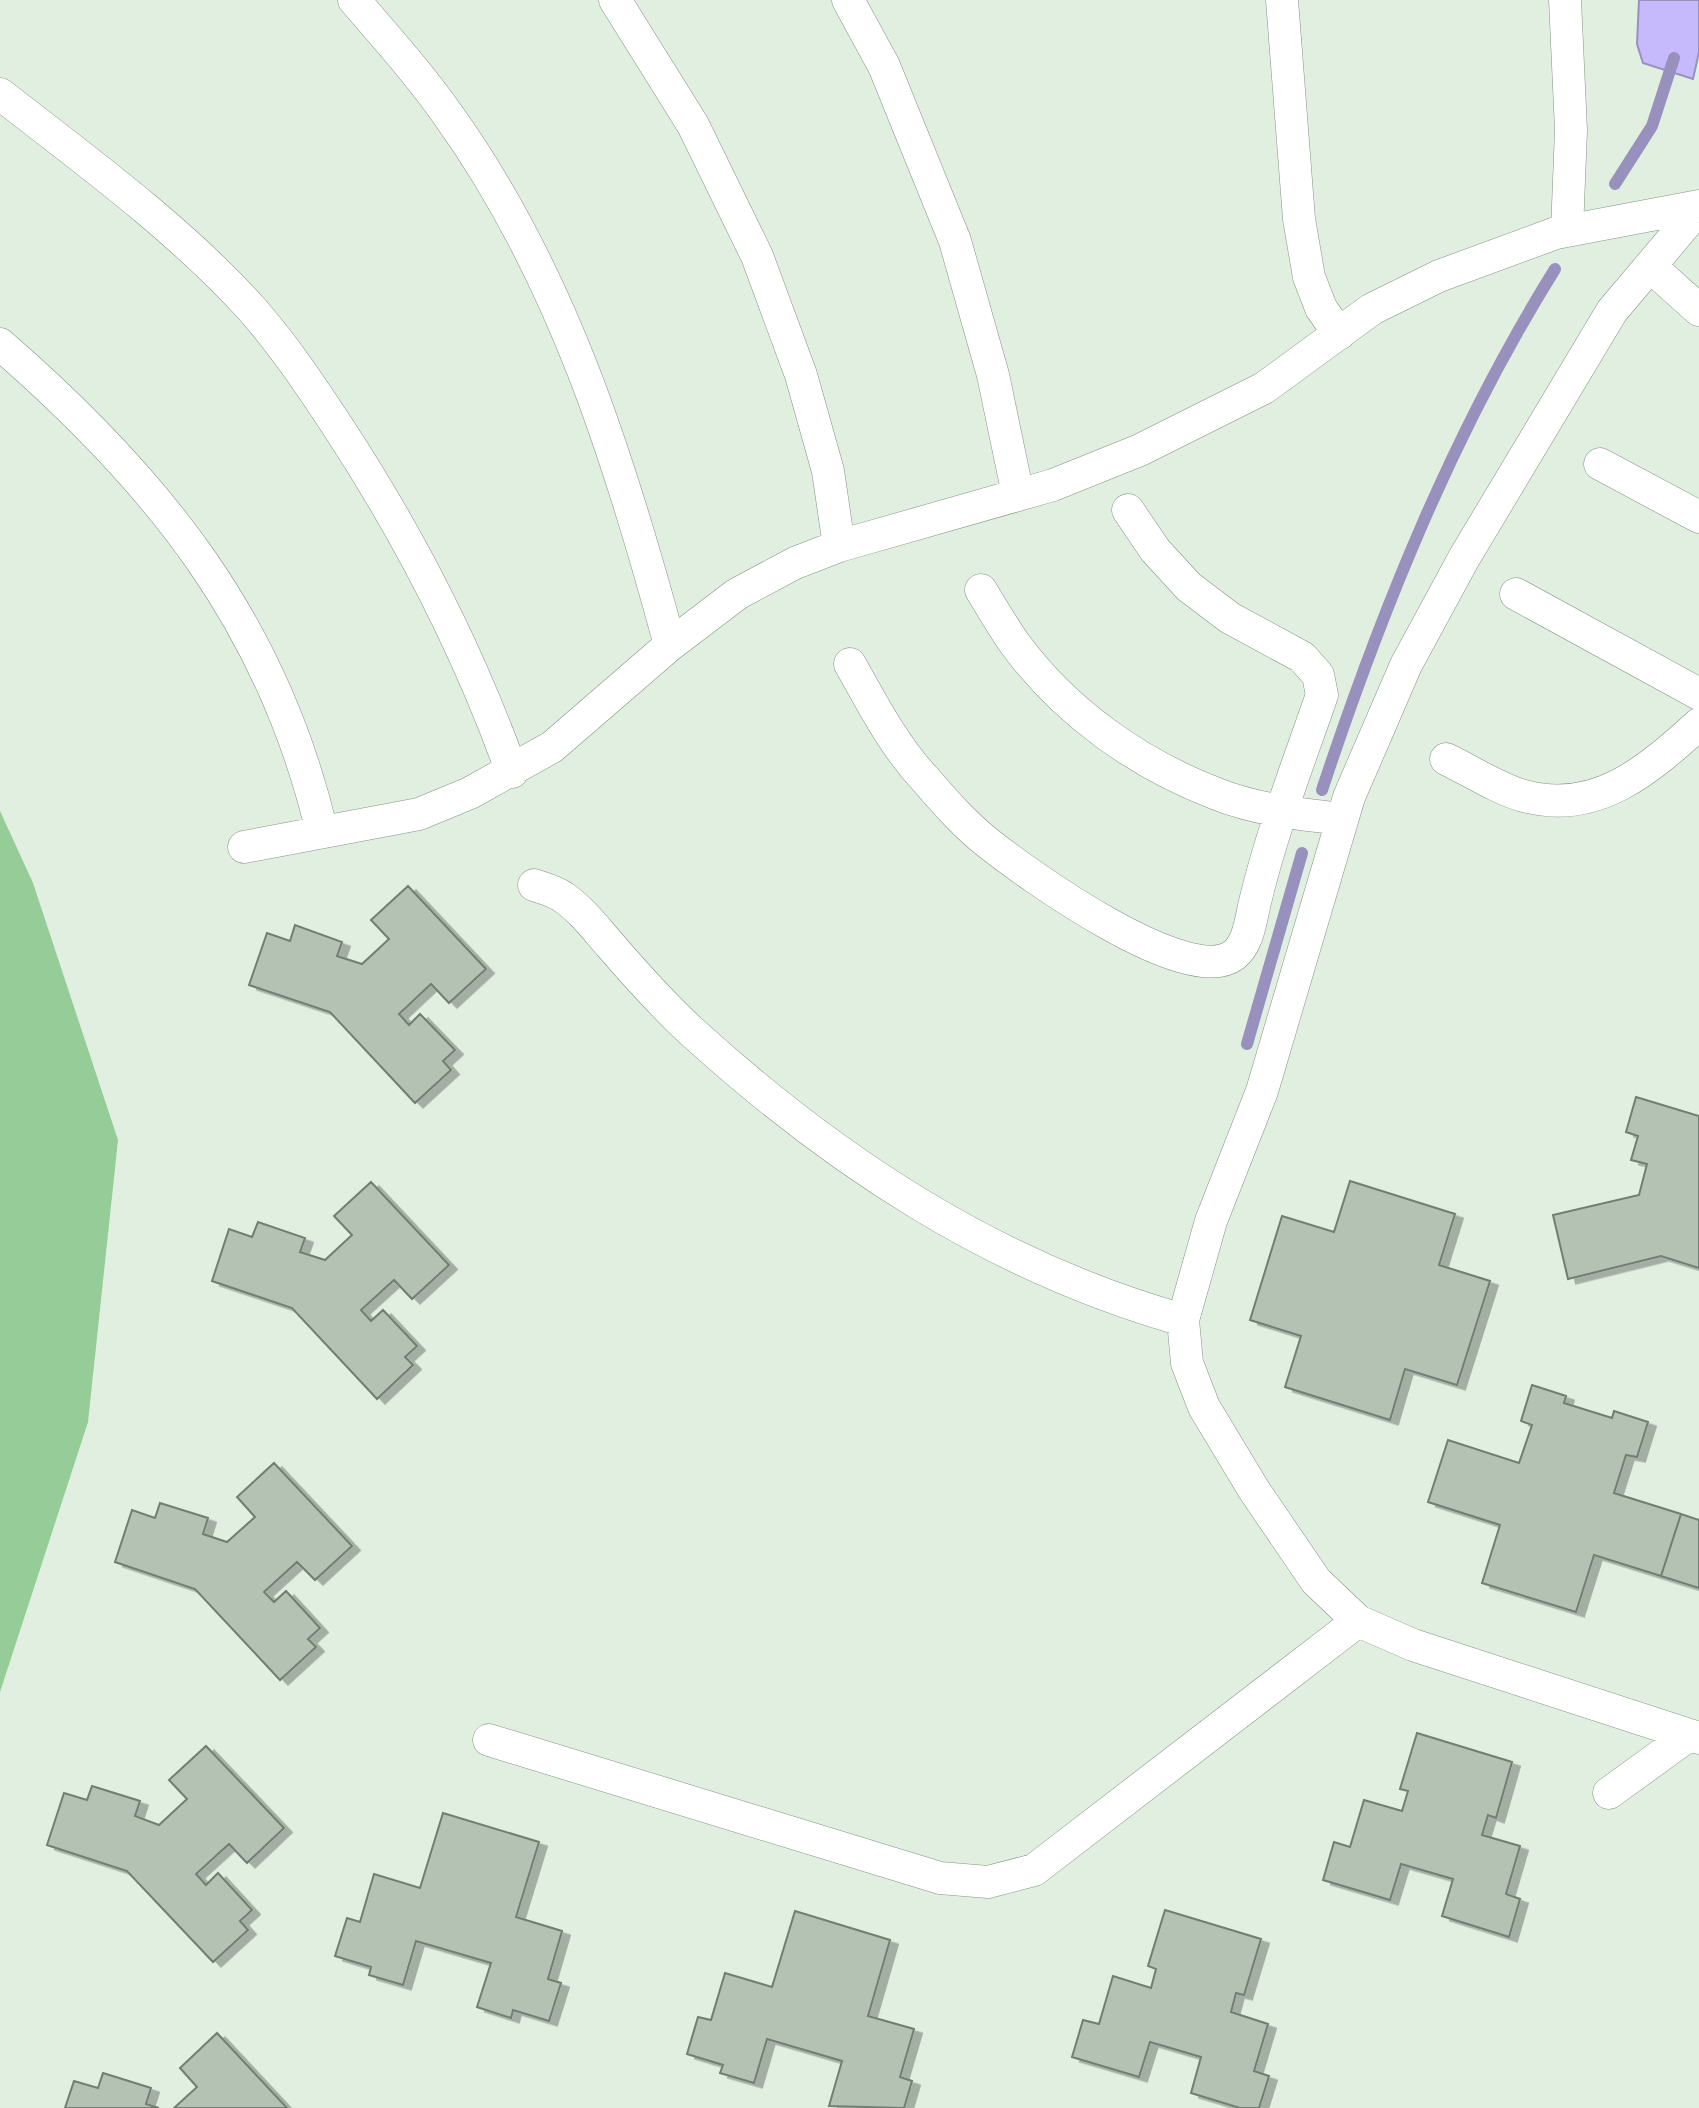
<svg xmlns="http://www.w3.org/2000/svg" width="1699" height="2108" viewBox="0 0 1699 2108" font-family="Ubuntu,sans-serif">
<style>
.forest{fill:#95cc97}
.water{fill:#c6bafd;stroke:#9891be;stroke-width:2}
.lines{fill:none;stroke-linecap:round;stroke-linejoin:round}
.stream{stroke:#9891be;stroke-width:12}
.building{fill:#b3c2b3;stroke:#717f72;stroke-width:2;filter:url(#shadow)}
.minor-casing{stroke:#849385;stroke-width:33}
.minor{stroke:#fff;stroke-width:32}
</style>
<defs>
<filter id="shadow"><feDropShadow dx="8" dy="4.5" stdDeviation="0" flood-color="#0004"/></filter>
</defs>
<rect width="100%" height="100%" fill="#e0efe0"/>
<path class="forest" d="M0 811 33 883 118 1140 88 1422 0 1692Z"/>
<path class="water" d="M1639 0H1699V52L1693 79 1643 63 1637 44Z"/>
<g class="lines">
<path class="stream" d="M1615 184 1652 126 1674 58
M1322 790C1382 609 1454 431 1555 269
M1247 1044 1302 853"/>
</g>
<path class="building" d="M408 886 486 969 449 1003 431 984 399 1014 409 1025 420 1014 455 1050 443 1061 451 1070 415 1103 330 1012 249 985 267 933 290 941 295 925 342 942 337 956 362 964 389 939 371 920Z
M1636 1097 1699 1116V1268L1661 1256 1568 1279 1553 1215 1639 1195 1647 1164 1631 1160 1638 1136 1626 1132Z
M1350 1181 1455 1214 1439 1265 1490 1281 1457 1385 1405 1369 1390 1420 1285 1387 1301 1336 1250 1320 1282 1216 1334 1232Z
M371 1182 449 1265 412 1299 394 1280 361 1310 371 1321 383 1310 417 1346 405 1357 413 1365 377 1399 292 1308 212 1281 229 1229 252 1237 258 1222 305 1238 300 1252 325 1260 352 1235 334 1216Z
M1532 1385 1566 1396 1564 1403 1612 1418 1614 1411 1648 1422 1637 1457 1626 1455 1614 1493 1681 1514 1661 1576 1594 1555 1576 1612 1482 1583 1500 1525 1428 1502 1448 1440 1519 1463 1532 1425 1521 1421Z
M274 1463 352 1546 315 1580 297 1562 264 1592 274 1602 286 1591 320 1628 308 1639 316 1647 280 1680 195 1589 115 1562 132 1510 155 1518 160 1503 208 1518 203 1534 227 1542 255 1517 237 1497Z
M1681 1514 1699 1520V1588L1661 1576Z
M1417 1733 1512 1762 1496 1818 1488 1815 1482 1835 1520 1846 1506 1894 1520 1899 1509 1937 1442 1916 1453 1879 1401 1864 1390 1900 1323 1880 1334 1842 1350 1847 1364 1800 1402 1811 1408 1791 1400 1789Z
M206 1746 284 1828 247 1863 229 1844 196 1874 206 1885 218 1873 252 1910 240 1921 248 1930 213 1962 127 1871 47 1845 64 1793 87 1800 92 1786 140 1801 135 1816 159 1825 187 1799 169 1780Z
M443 1813 539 1842 516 1917 562 1931 548 1979 561 1983 549 2021 513 2010 511 2018 477 2007 491 1963 416 1941 403 1985 369 1975 371 1967 335 1956 347 1918 360 1922 374 1874 420 1888Z
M1165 1910 1261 1939 1244 1995 1236 1993 1231 2012 1268 2024 1254 2071 1269 2076 1259 2108H1240L1191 2093 1201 2057 1150 2042 1139 2077 1072 2057 1083 2020 1099 2024 1113 1976 1151 1988 1156 1969 1148 1966Z
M795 1911 890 1940 868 2016 914 2029 900 2077 912 2081 904 2108 829 2106 842 2061 767 2039 754 2083 720 2073 723 2065 687 2054 698 2017 711 2020 725 1973 772 1987Z
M217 2033 287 2108H174L197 2087 180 2068Z
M103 2073 151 2088 146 2104 159 2108H65L74 2081 98 2088Z"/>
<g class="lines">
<defs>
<path id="minor" d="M354 0C386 37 420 75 448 115 561 272 620 460 670 645
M615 0 693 125 757 256 801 375 828 471 839 546
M848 0 884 66 955 241 993 375 1018 495
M1282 0 1299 219 1309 277 1321 308 1339 334
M1565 0 1571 130 1567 231
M0 94C85 160 177 227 250 307 283 344 311 386 338 427 409 535 468 650 512 772
M1699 208 1612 311 1464 558 1406 665 1349 797 1262 1091 1211 1221 1183 1320 1187 1363 1204 1407 1254 1490 1316 1581 1358 1621 1413 1645 1699 1738
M1650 266 1699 310
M0 344C159 482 273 624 322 832
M1600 464 1699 517
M981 590C992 608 1003 627 1015 644 1065 712 1138 764 1217 794 1257 810 1300 814 1342 819
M1516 594 1699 694
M850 664C872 703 894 746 925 779 944 801 965 825 988 843 1027 874 1188 990 1234 955 1249 943 1251 918 1255 902 1272 831 1298 764 1322 695L1318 675 1302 657 1230 618 1189 587 1155 550 1128 510
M1446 759C1471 771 1498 789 1524 796 1597 816 1649 769 1699 724
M244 847 419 814 470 793 552 747 670 645 737 594 795 563 839 546 1053 485 1140 450 1264 388 1372 309 1439 276 1556 233 1699 206
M534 885C543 888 555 891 563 897 582 910 596 929 611 946 636 975 663 1005 691 1031 835 1162 995 1267 1183 1320
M489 1740 940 1878 988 1882 1034 1870 1358 1621
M1609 1793 1689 1735"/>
</defs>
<use href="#minor" class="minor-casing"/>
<use href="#minor" class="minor"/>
</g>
</svg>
